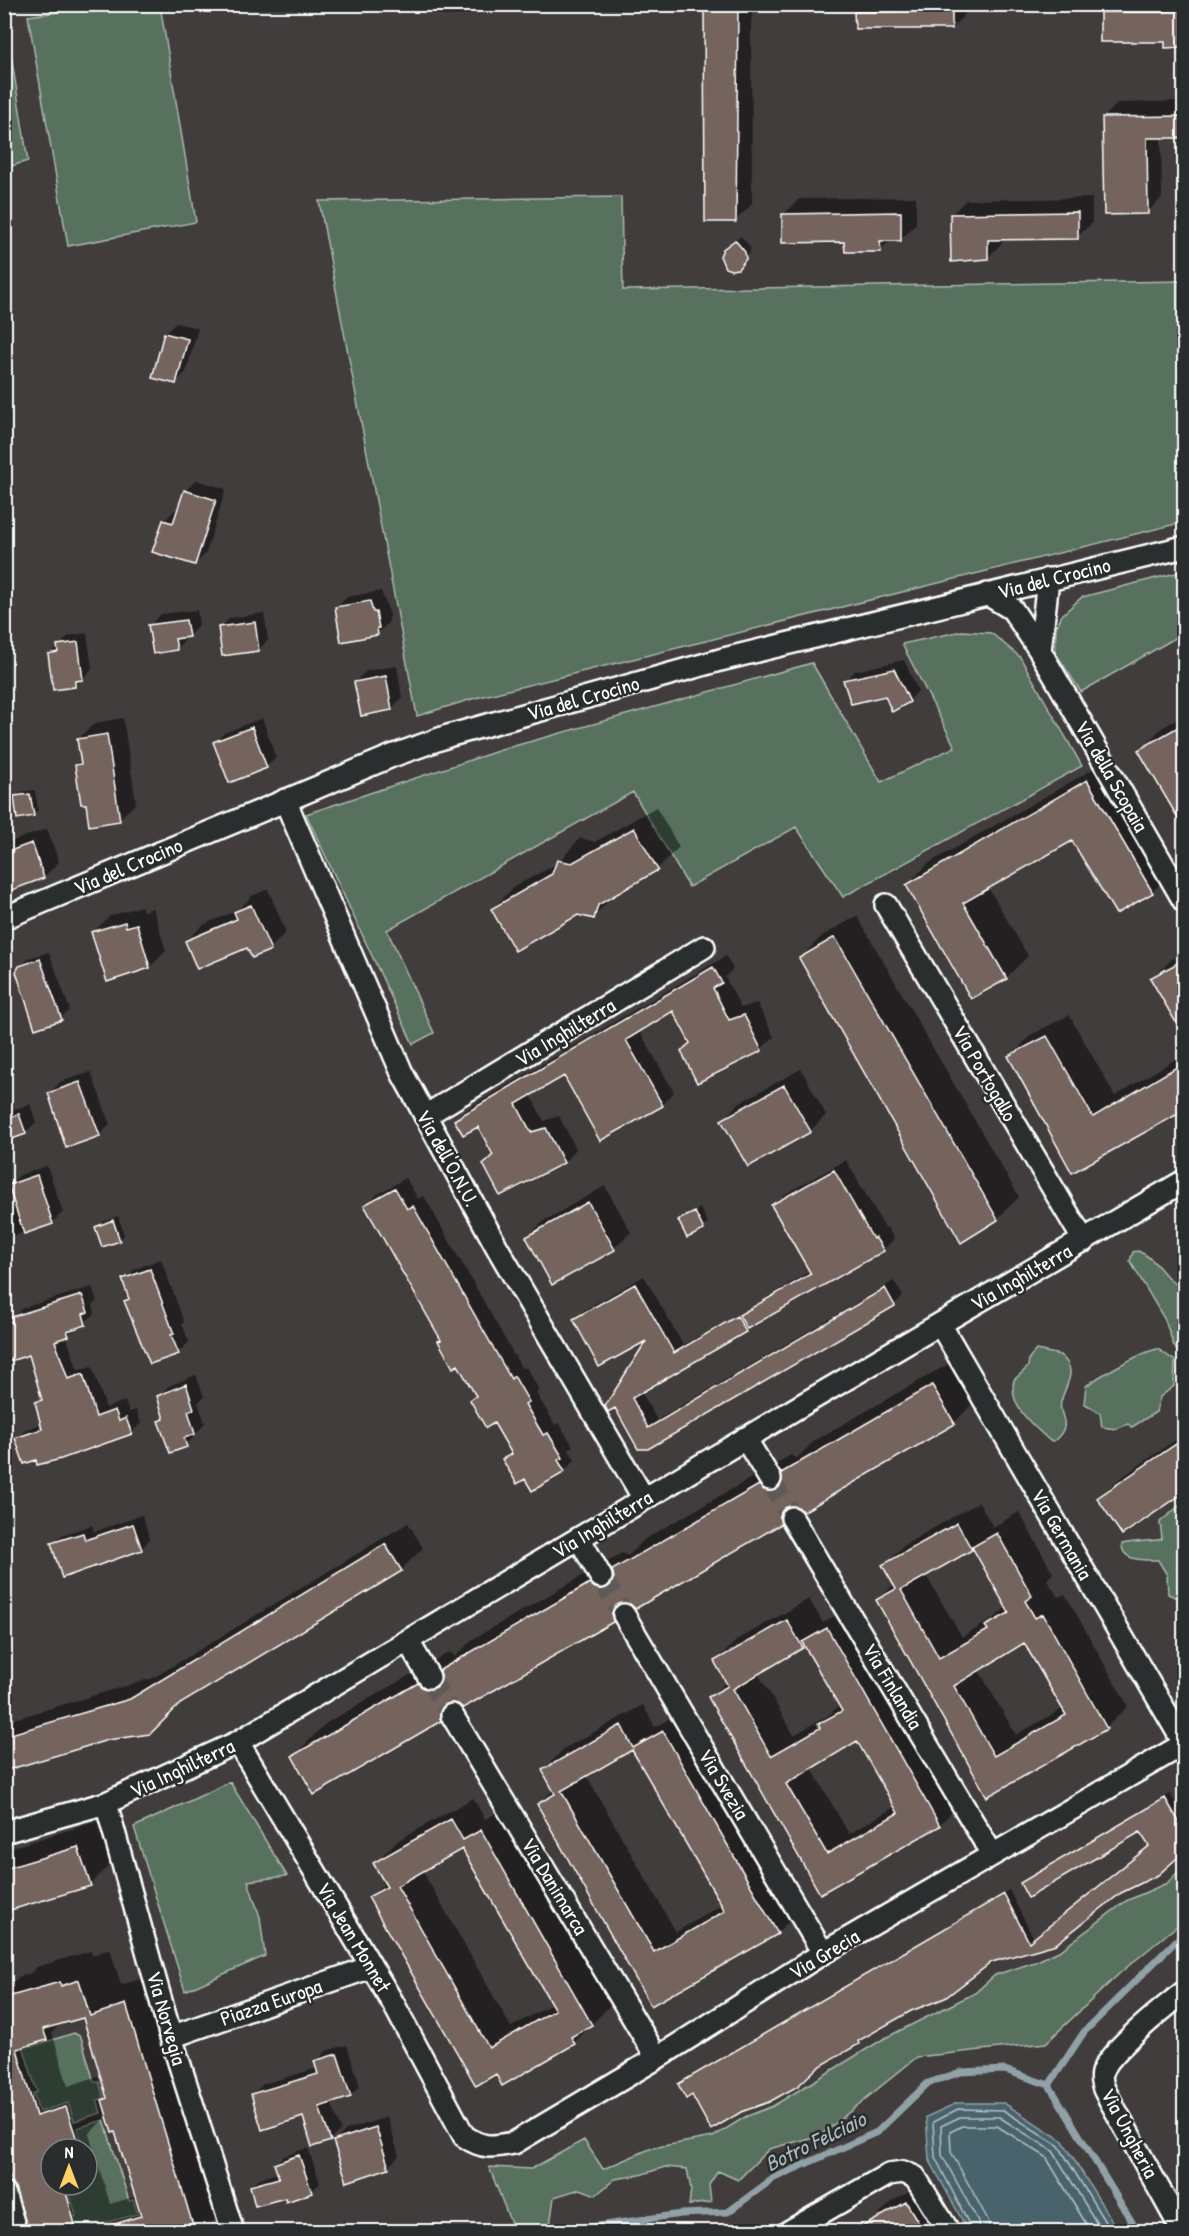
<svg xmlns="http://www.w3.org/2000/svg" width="1189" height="2236" viewBox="0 0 1189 2236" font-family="'Patrick Hand',sans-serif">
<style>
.green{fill:#59715f;stroke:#acb8af;stroke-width:1.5}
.water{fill:#48636c;stroke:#91a1a7;stroke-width:1.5}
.shadow{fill:#0007;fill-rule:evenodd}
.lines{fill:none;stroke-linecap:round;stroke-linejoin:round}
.shore{stroke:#b6c1c4;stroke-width:1.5}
.stream{stroke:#91a1a7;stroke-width:7}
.building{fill:#75635d;stroke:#fff;stroke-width:1.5;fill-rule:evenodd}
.street-tunnel{stroke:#5d5a59;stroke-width:21;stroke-dasharray:21 10;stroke-linecap:butt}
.street-casing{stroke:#fff;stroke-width:26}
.street{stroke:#2a2d2e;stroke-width:21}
.labels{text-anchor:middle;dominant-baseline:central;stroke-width:5;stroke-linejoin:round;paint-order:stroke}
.street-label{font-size:21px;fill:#fff;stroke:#2a2d2e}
.water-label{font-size:22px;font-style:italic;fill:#adb9bd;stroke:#2a2d2e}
</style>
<rect width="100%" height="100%" fill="#403d3c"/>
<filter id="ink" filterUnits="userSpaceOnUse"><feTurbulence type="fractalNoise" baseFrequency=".0167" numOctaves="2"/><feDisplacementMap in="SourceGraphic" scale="12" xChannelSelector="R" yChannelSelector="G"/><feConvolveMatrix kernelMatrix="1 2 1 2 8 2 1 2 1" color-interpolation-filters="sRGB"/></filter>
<g filter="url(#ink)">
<path class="green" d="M111 5H160L196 222 68 246 28 16Z
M5 17 28 161 5 168H4Z
M621 197 623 290 1184 281V522L472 699 417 716 319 201Z
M1184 571V633L1081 692 1055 652 1056 628 1062 615 1082 597Z
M962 631 991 633 1020 657 1082 766 843 897 796 827 689 887 633 792 387 930 434 1033 413 1044 306 814 507 748 812 663 881 782 955 747 902 644Z
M1138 1251C1159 1259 1167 1285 1184 1288V1363L1174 1346 1165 1320 1130 1261 1133 1252Z
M1158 1349 1175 1361 1174 1386 1160 1397 1156 1412 1132 1427 1128 1424 1116 1429 1102 1427 1100 1413 1084 1403 1086 1386C1099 1376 1143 1351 1158 1349Z
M1036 1350 1060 1355C1080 1371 1065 1384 1061 1402 1057 1416 1075 1423 1054 1441H1050C1033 1425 1008 1407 1014 1380L1028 1367 1029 1358Z
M1180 1505 1184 1506V1601L1168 1594 1167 1575 1158 1560C1145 1560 1121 1562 1122 1544 1132 1541 1158 1541 1162 1539L1160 1522Z
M230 1782 287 1876 248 1881 260 1917 265 1956 185 1991 134 1827Z
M1184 1866V1920L1120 1973 1046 2043 917 2057 821 2135 769 2149 738 2180 718 2171 709 2185 711 2202 689 2205 691 2189 687 2169 665 2167 640 2175 615 2179 596 2195 580 2189 554 2197 550 2226 540 2231H514L489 2167 531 2169 584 2140 603 2169 652 2148 713 2137 745 2117 773 2106 885 2038 975 1993 995 1975 1035 1962 1061 1950 1126 1901 1167 1883Z
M74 2033 81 2037 94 2082H99L104 2098 97 2100 101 2113 74 2121 68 2103 39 2112 33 2094 37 2092 22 2043 31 2040 33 2046Z
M104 2120 129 2201 133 2200 138 2214 75 2231 70 2218 76 2216 67 2185H87V2149H82L77 2128Z"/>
<path class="water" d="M957 2103H1004L1063 2141 1118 2231H968L929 2159 926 2117Z"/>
<path class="shadow" d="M705 4H754L751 21 752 204 736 220Z
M855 4H968V11L952 28H856Z
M1109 4H1184L1167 41 1102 12Z
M1184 101V174L1182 136H1161L1162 198 1147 212 1103 118 1118 103Z
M916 197V224L901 239H891L880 250 846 240 783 215 799 199Z
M1092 198V223L1077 237 1002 238V243L987 258 951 215 966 200Z
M741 236 750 247V252L743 262 730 245Z
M176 323 198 328 186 372 175 383 165 333Z
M196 480 226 489 206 553 195 564 164 521 175 510 179 511 185 491Z
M381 591 390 615 388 623 377 634 336 608 347 597Z
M197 610 199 625 176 649 150 625 161 614Z
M264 613 268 640 258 650 220 628 230 618Z
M87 633 92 669 75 686 50 654 69 636Z
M904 660 918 691 909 701 845 681 855 671Z
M397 666 402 698 391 709 355 682 366 671Z
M1184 715V827L1140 750 1162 728Z
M123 718 136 803 119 819 87 802 77 765 81 760 78 739 95 723Z
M262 718 276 758 266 767 215 743 224 733Z
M1109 760 1174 870 1152 892 1072 839 988 887 1028 956 1006 978 907 885 929 863Z
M35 790 38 810 33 815 15 797 20 792Z
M656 807 679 847 657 869 616 892 593 918 578 914 492 909 514 887 558 863 580 838 595 842Z
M47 829 59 862 44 877 4 891V844Z
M268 889 286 932 270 949 186 941 203 925 238 910 252 896Z
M141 906 143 911 153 908 166 951 150 967 93 932 110 916Z
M857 916 1019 1197 997 1219 800 958 822 936Z
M1184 951V1035L1152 979 1174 957Z
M49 952 70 1010 61 1018 20 967 29 958Z
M726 956 733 969 725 977 741 1008 757 1003 774 1037 761 1049 692 1042 674 1009 639 1030 674 1092 662 1105 564 1074 530 1094 544 1121 559 1116 576 1149 564 1162 500 1194 494 1155 478 1125 456 1120 469 1108Z
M4 1014 11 1030 4 1036Z
M1069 1015 1115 1096 1184 1054V1109L1073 1171 1010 1057 1031 1035Z
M801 1069 826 1115 810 1131 723 1120 739 1103Z
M91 1072 110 1124 100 1135 50 1093 60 1082Z
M30 1104 36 1122 25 1133 4 1140V1113Z
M846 1160 885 1228 887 1227 894 1239 883 1250 641 1391 657 1420 894 1281 903 1296 894 1305 648 1448 615 1406 651 1336 575 1319 583 1311 644 1276 683 1345 747 1310 810 1271 773 1205 785 1194Z
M47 1166 63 1212 52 1223 4 1239V1194L11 1192 9 1185 20 1175Z
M406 1178 418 1199 424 1196 522 1369 526 1367 539 1390 536 1393 555 1425 559 1423 573 1446 569 1450 575 1460 564 1471 526 1477 504 1459 512 1452 442 1339 366 1206 376 1195Z
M605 1186 631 1232 614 1248 553 1283 527 1237 544 1221Z
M700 1208 708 1223 703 1228 680 1221Z
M118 1216 124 1235 119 1240 97 1227 102 1222Z
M161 1259 184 1322 182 1324 189 1342 178 1353 126 1301 130 1297 124 1280 135 1269Z
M92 1287 97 1301 93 1305 95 1314 66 1336 78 1370 92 1366 106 1408 125 1401 129 1412 136 1410 141 1423 131 1433 37 1458 17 1439 26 1429 42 1424 36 1403 43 1396 31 1353 4 1361V1317L16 1314 23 1308Z
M964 1355 985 1391 954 1423 798 1505 780 1523 630 1602 612 1620 458 1702 440 1720 294 1756 325 1724 450 1652 455 1657 473 1639 622 1553 628 1556 645 1539 791 1455 796 1459 814 1441Z
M196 1375 204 1397 198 1403 205 1423 186 1446 160 1421 165 1417 158 1397 169 1386Z
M1184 1434V1490L1099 1498 1115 1482Z
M979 1502 993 1527 1019 1512 1053 1573 1047 1580 1058 1597 1065 1594 1128 1706 1106 1728 987 1795 878 1600 894 1584 884 1565 906 1544ZM973 1546 1007 1606 996 1617 962 1637 925 1574ZM1025 1641 1064 1708 1016 1735 978 1669Z
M142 1515 150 1539 141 1549 52 1544 62 1535 92 1525 94 1532Z
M408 1523 423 1548 401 1570 179 1703 107 1739 4 1769V1722L153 1678Z
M809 1599 823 1623 849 1607 961 1803 939 1825 820 1892 710 1698 727 1681 716 1661 737 1640ZM805 1644 840 1705 829 1715 794 1735 758 1673ZM857 1739 896 1806 849 1834 811 1767Z
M643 1705 655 1727 685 1710 799 1911 777 1933 651 2004 539 1804 554 1789 543 1770 565 1748ZM633 1748 723 1904 676 1932 586 1775Z
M1170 1794 1184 1819V1849L1120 1892 1055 1942 991 1961 858 2042 693 2093 680 2084 1009 1890 1034 1939 1151 1846 1140 1830 1022 1883Z
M473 1798 485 1819 503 1810 613 2002 574 2043 496 2072 370 1897 386 1882 375 1863 397 1841ZM462 1847 552 2004 511 2027 422 1870Z
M108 1818 119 1855 90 1885 4 1911V1850Z
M110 1949 121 1985 157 1974 228 2206 203 2232H29L18 2189 9 2177 25 2232H4V1991L20 1976 31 1973 36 1967 91 1951 92 1955ZM84 2016 108 2095 105 2099 98 2076 68 2086 52 2032 62 2022ZM108 2115 116 2130 137 2196 110 2204 89 2134ZM51 2149H87V2185H51Z
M347 2045 360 2086 350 2096 331 2102 341 2130 330 2140 304 2116 253 2094 263 2084 318 2068 316 2062 326 2051Z
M387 2117 399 2156 388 2167 335 2141 346 2130Z
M308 2148 320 2183 311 2192 251 2186 260 2178 279 2173 276 2164 284 2156Z
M1184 2175V2205L1174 2186Z
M929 2181 958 2232H877L871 2222 893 2201Z"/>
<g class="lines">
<path class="shore" d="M973 2232 935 2157 933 2122 958 2109 1003 2110 1059 2146 1111 2232
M981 2232 979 2223 942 2155 941 2126 960 2117H999L1053 2151 1102 2232
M990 2232 988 2220 951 2152 950 2132 962 2126H997L1046 2157 1091 2232"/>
<path class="stream" d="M1049 2085 1084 2032 1184 1933
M556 2232 681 2214 728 2212 774 2178 877 2132 928 2083 961 2072 1005 2070 1049 2085 1138 2232"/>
</g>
<path class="building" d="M704 4H738L736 222H705Z
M1165 4H1185V47L1165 48V42H1100V12H1165Z
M952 11V29H855L854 12Z
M1185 116V138H1147L1148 214 1104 215 1102 117Z
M901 212V241H880L881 252H845L844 242 782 243V214Z
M1078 212V239L988 240V259L951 262 950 214Z
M735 240 745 252 746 259 738 269 731 270 725 268 720 256 723 249Z
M164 333 188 339 176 384 152 378Z
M184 490 216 500 195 565 152 552 163 520 173 523Z
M370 601 373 612H376L379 628H377L378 635 341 642 335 607Z
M186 620 189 637 175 639 177 650 153 654 148 625Z
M255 622 259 651 222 656 218 627Z
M78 642 83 680 75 681V687L53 690 48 654 58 652 57 645Z
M894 669 910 702 892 712 885 696 851 704 843 680Z
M386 676 392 710 361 716 354 682Z
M1185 723V830L1138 750Z
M252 727 267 768 229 783 213 742Z
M107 734 120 821 89 826 86 804H81L75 765 81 764 77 739Z
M1087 780 1153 893 1116 914 1072 841 963 903 1007 979 971 999 906 885Z
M30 794 34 816 17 819 14 796Z
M634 828 658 870 598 905 594 919 578 915 515 951 491 909 552 874 557 860 572 863Z
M32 843 44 878 4 893V853Z
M251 905 271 950 252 958 247 948 197 969 185 941 237 919 234 912Z
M125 922 126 927 137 924 150 968 107 982 91 932Z
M835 937 998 1220 961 1243 799 958Z
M40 959 62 1020 35 1029 16 972 19 966Z
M1185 959V1038L1150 978Z
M713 967 722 983 713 988 729 1020 744 1015 762 1051 697 1083 681 1051 690 1043 673 1011 626 1040 663 1106 600 1141 564 1076 516 1104 531 1132 546 1128 564 1163 500 1196 483 1164 493 1155 478 1127 463 1135 454 1120Z
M1047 1036 1093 1117 1185 1062V1110L1072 1173 1008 1056Z
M80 1082 100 1136 66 1148 48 1093Z
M784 1085 811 1132 748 1167 721 1120Z
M19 1114 26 1134 4 1142V1119Z
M834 1170 873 1239 875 1237 884 1251 747 1329 739 1315 811 1274 771 1205Z
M37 1175 53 1224 24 1234 8 1185Z
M395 1188 407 1209 413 1206 511 1379 514 1376 529 1402 525 1404 543 1435 548 1433 563 1458 558 1460 565 1472 532 1491 525 1479 517 1484 502 1459 512 1454 494 1423 486 1428 470 1400 476 1396 458 1365 453 1368 438 1341 441 1340 364 1205Z
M588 1202 615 1250 552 1285 526 1237Z
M695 1212 704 1230 687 1238 678 1220Z
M113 1220 120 1241 102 1247 95 1227Z
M150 1269 174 1334 171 1335 179 1354 150 1364 124 1301 129 1299 122 1279Z
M635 1284 674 1353 737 1316 746 1332 632 1398 648 1428 885 1288 895 1306 648 1449H638L615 1408 608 1412 605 1406 646 1341 599 1367 573 1319Z
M82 1295 88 1312 83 1314 86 1325 67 1331 69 1336 55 1341 68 1379 83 1374 96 1417 115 1410 119 1421 126 1418 132 1434 61 1459 37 1465 36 1460 24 1464 15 1438 42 1429 35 1402 42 1400 29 1355 4 1363V1323L12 1321 11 1317Z
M186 1384 194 1409 188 1411 195 1434 184 1438 187 1447 170 1453 158 1421 164 1419 157 1396Z
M932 1385 955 1424 803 1512 798 1507H786L781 1512V1524L635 1609 630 1604H618L613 1609V1622L463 1708 458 1704H446L441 1709V1721L314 1795 292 1756 418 1683 423 1688H435L440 1683V1670L590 1583 600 1590 608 1588 614 1578 612 1570 759 1485 764 1490H776L781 1485V1473Z
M1185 1438V1492L1122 1535 1097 1498Z
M957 1523 972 1550 901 1590 939 1658 988 1630 985 1626 1009 1613 972 1547 997 1533 1032 1596 1025 1601 1035 1618 1043 1614 1107 1729 987 1797 876 1600 896 1589 882 1565ZM1024 1643 1066 1715 994 1756 954 1686Z
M133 1524 142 1550 62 1578 51 1543 83 1533 85 1540Z
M385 1544 402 1571 180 1704 150 1734 108 1740 4 1771V1736L130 1699Z
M787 1620 803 1648 733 1689 771 1756 820 1728 818 1724 842 1711 802 1642 827 1628 940 1826 820 1894 708 1697 728 1686 714 1661ZM857 1741 898 1813 827 1854 786 1784Z
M621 1725 633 1748 663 1731 778 1934 651 2006 537 1804 555 1794 542 1770ZM632 1750 725 1911 654 1952 561 1791Z
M1165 1798 1185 1832V1851L1158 1875 1121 1893 1056 1944 992 1962 945 1998 911 2011 858 2041 859 2044 817 2068 798 2086 769 2102 741 2112 711 2130 692 2095 686 2099 678 2084 1004 1894 1029 1942 1149 1846 1140 1832 1028 1898 1020 1883Z
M451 1819 463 1840 481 1830 592 2025 571 2037 575 2044 502 2086 496 2074 476 2086 368 1897 387 1887 373 1863ZM462 1849 555 2010 489 2048 397 1886Z
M78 1847 91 1886 4 1912V1869Z
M79 1980 90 2016 126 2004 195 2232H105L104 2227 141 2216 115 2132 112 2133 102 2100 107 2098 83 2018 43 2029 47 2040 17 2049 36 2116 66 2107 80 2149H51V2185H64L77 2232H28L4 2160V1998L60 1982 61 1986Z
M337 2054 351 2097 319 2107 331 2141 312 2147 303 2117 262 2130 251 2094 318 2074 314 2061Z
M376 2127 389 2168 347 2182 333 2141Z
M299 2155 312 2193 286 2202 285 2198 255 2206 250 2186 279 2178 274 2164Z
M906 2202 924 2232H853Z"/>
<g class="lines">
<path class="street-tunnel" d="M770 1479 792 1518
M601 1577 624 1615
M429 1677 452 1715"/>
<defs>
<path id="street" d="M987 594 1012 609 1040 651 1184 901
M1040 651 1048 579
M285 800 402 1073 498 1249 644 1499
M886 905 1084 1241
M4 918 392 756 448 736 720 660 1184 547
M425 1116 704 947
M940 1324 1184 1743
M745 1438 770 1479
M792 1518 992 1854
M579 1538 601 1577
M624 1615 823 1953
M408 1641 429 1677
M452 1715 657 2058
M238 1742 393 2003 464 2136C483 2149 492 2147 514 2143L657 2058 823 1953 1184 1744
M106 1803 171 2037 233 2232
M4 1832 106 1803 238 1742 800 1406 1184 1181
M171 2037 371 1967
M4 2193 16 2232
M788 2232 889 2174 903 2172 915 2177 949 2232
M1183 2232 1107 2095C1103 2088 1100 2081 1102 2073 1107 2053 1166 2006 1184 1992"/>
</defs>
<use href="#street" class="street-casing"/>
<use href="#street" class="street"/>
</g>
</g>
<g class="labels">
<g class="street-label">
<text transform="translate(1054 578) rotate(-14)">Via del Crocino</text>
<text transform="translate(583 698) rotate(-16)">Via del Crocino</text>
<text transform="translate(1112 776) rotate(60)">Via della Scopaia</text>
<text transform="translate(128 866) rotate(-23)">Via del Crocino</text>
<text transform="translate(565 1032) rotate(-31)">Via Inghilterra</text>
<text transform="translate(985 1073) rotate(60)">Via Portogallo</text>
<text transform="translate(448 1158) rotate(61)">Via dell'O.N.U.</text>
<text transform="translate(1021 1277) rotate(-30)">Via Inghilterra</text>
<text transform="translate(602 1524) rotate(-31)">Via Inghilterra</text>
<text transform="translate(1062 1534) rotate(60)">Via Germania</text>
<text transform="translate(893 1686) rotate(59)">Via Finlandia</text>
<text transform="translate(182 1768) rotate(-25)">Via Inghilterra</text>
<text transform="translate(724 1784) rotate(59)">Via Svezia</text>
<text transform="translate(555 1886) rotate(59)">Via Danimarca</text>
<text transform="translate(354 1937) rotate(59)">Via Jean Monnet</text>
<text transform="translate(824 1954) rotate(-31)">Via Grecia</text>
<text transform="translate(271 2002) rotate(-19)">Piazza Europa</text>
<text transform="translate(167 2018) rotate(74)">Via Norvegia</text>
<text transform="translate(1130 2133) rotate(62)">Via Ungheria</text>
</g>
<g class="water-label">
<text transform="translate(815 2141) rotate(-26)">Botro Felciaio</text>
</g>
</g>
<rect width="1189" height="2236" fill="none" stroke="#2a2d2e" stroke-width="24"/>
<rect x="12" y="12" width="1165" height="2212" fill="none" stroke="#fff" stroke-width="2" filter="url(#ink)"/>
<g transform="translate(69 2167)"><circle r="28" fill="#2a2d2e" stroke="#7f8182" stroke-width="1.5"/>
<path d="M0-4.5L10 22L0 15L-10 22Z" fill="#ffd166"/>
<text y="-9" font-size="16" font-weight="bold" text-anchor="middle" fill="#ffffff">N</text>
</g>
</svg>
